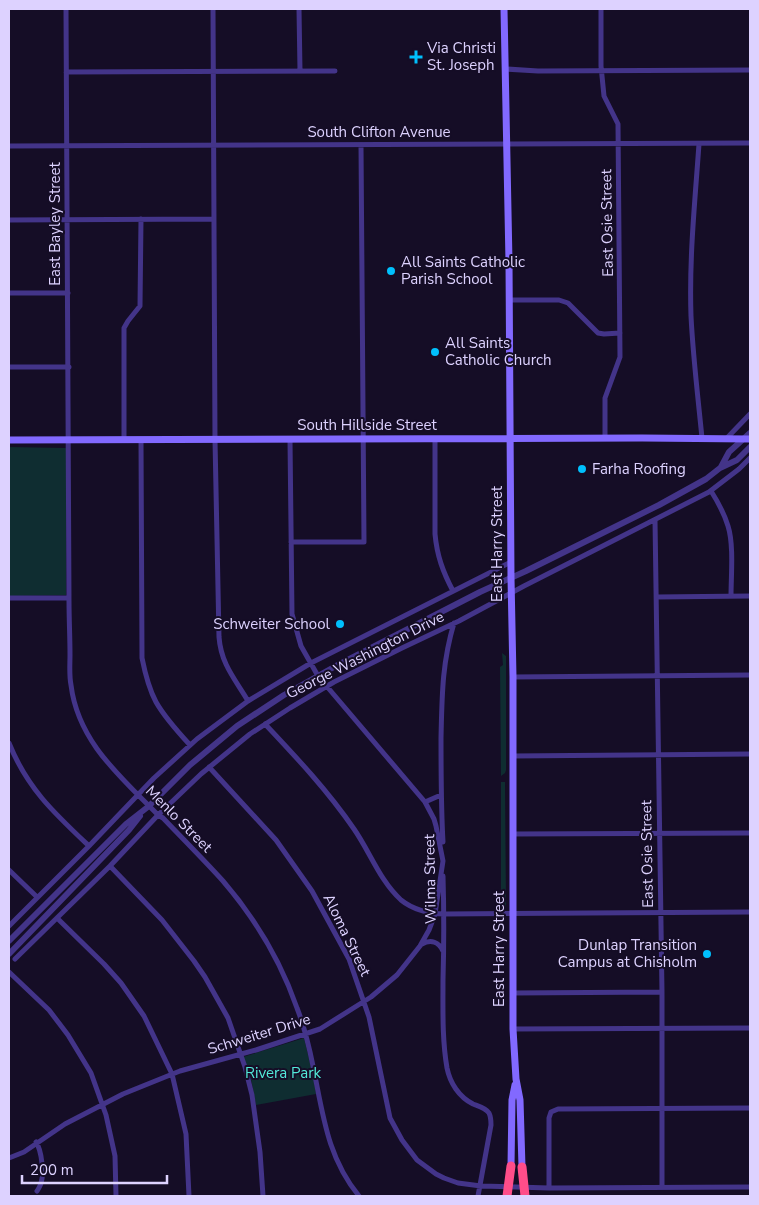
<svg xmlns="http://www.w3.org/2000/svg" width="759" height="1205" viewBox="0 0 759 1205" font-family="'Nunito Sans',sans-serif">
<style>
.green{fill:#0f2d31}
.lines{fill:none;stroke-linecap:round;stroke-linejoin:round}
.minor{stroke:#433489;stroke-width:5}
.tertiary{stroke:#433489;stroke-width:6}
.secondary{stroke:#8269ff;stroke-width:7}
.motorway-bridge{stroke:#ff4d89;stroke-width:9}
.poi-dot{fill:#00c0fd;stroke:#150d26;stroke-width:2}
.labels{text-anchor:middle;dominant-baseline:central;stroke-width:4;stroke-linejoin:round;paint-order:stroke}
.poi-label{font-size:15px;fill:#ddd2ff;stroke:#150d26;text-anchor:start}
.street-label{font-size:15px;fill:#ddd2ff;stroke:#150d26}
.park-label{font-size:15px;fill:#53e9d9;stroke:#150d26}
</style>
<rect width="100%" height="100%" fill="#150d26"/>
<path class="green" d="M9 447 66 448V595L9 596Z
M502 653 506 656V770L505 773 501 776 500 667 503 665Z
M501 782H505V785L506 905 504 910 501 911Z
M304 1038 313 1075 316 1094 256 1105 251 1079 243 1057Z"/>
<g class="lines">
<path class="minor" d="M66 9 69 601C69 619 70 637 70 655 70 665 69 675 71 685 78 742 121 777 158 815L163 818C183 839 203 859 223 881 254 917 281 962 297 1008 304 1026 309 1046 313 1066 323 1114 327 1157 359 1196
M213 9 215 440 219 637C221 664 235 679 248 701
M299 9 300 71
M601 9V66L604 96 618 124 620 357 605 398V438
M506 69 538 71 750 70
M66 72 335 71
M699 144C695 201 689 258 691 316 693 357 698 397 702 438
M9 146 750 143
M9 220 214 219
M9 293H68
M509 300H559L568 303 598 333 604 334 620 333
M9 367H69
M435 439V534C437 556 443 572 453 591
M726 439 750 414
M124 440V328L128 321 140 306 141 219
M141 440 142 658C145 673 149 689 156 702 165 718 178 732 190 745
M711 491C718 502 724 513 728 526 734 545 731 576 731 596
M655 520 662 992V1187
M291 542H364L361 145
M657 597 750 596
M9 598H69
M513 677 750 675
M265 724C297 758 328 791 354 829 370 852 380 881 401 900 412 909 429 914 444 914L750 912
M9 743C27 788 54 813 89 846
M513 756 750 754
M209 767 276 840 312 891 349 959 369 1017 390 1118 402 1140 417 1160 436 1174 444 1178 458 1183 481 1186 549 1188 750 1187
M425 802 441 795
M513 834 750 833
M443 842C441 807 441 773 441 738 442 696 442 663 454 623
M110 866 162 920 194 961 205 977 228 1018 245 1067 252 1095 260 1152 263 1196
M9 870 37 897
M443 876C444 910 444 945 443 980 443 1009 442 1039 447 1068 450 1083 459 1097 473 1104 478 1106 486 1108 489 1113 491 1117 491 1121 491 1125L478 1196
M57 918 104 964 121 983 144 1016 172 1074 186 1134 189 1196
M9 926 89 846 154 778 197 739 248 701 311 663 511 562
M422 944C431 939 439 942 443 951
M15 959 110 866 158 815 201 774 250 734 290 708 334 682 402 648 459 621 524 586 709 492 739 469 750 458
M9 972 49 1010 68 1035 91 1073 106 1115 115 1156 116 1196
M514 993 662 992
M513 1029 750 1028
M36 1142C42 1151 44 1174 41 1183 41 1184 38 1190 37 1191
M9 1158 24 1152 65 1124 123 1094 180 1071 256 1050 320 1029 371 997 397 975 420 946 429 930 435 914 443 861 436 826 434 819 425 802 318 676 301 646 292 614 290 440
M549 1188V1118L551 1112 558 1109 750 1108"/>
<path class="tertiary" d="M721 467 729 452 750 433
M9 941 126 824 149 806 190 765 237 726 284 695 334 667 480 592 526 571 659 505 706 479 720 468 737 460 750 447
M9 954 129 830 140 816"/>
<path class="secondary" d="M504 9 509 262 511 578 513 677V1029L516 1079 520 1100 522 1167
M9 440 642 438 750 439
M511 1166 512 1100 515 1085"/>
<path class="motorway-bridge" d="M522 1167 525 1196
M507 1196 511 1166"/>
</g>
<g class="poi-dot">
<path d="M413.5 49.5h5v5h5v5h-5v5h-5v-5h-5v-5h5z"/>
<circle cx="391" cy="271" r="5"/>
<circle cx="435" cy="352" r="5"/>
<circle cx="582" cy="469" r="5"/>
<circle cx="340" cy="624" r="5"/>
<circle cx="707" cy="954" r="5"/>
</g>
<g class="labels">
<g class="poi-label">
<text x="427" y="48">Via Christi<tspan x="427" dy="17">St. Joseph</tspan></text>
<text x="401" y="262">All Saints Catholic<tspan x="401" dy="17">Parish School</tspan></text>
<text x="445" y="343">All Saints<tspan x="445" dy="17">Catholic Church</tspan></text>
<text x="592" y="469">Farha Roofing</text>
<text x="330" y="624" text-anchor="end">Schweiter School</text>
<text x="697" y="945" text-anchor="end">Dunlap Transition<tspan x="697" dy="17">Campus at Chisholm</tspan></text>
</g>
<g class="street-label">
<text x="379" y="132">South Clifton Avenue</text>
<text transform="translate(607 223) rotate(-91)">East Osie Street</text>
<text transform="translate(55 224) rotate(-90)">East Bayley Street</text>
<text x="367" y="425">South Hillside Street</text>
<text transform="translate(497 544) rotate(-90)">East Harry Street</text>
<text transform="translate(365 655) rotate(-27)">George Washington Drive</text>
<text transform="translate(179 819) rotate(45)">Menlo Street</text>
<text transform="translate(647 854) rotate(-91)">East Osie Street</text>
<text transform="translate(430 879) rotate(-91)">Wilma Street</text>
<text transform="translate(347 935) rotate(64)">Aloma Street</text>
<text transform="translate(499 949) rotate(-90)">East Harry Street</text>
<text transform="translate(259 1034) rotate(-17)">Schweiter Drive</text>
</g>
<g class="park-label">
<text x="283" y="1073">Rivera Park</text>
</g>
</g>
<rect width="759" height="1205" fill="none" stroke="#ddd2ff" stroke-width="20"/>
<path d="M22 1175v8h145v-8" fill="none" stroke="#ddd2ff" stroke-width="2.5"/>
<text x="30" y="1175" font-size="15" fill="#ddd2ff" stroke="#150d26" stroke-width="4" paint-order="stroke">200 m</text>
</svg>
